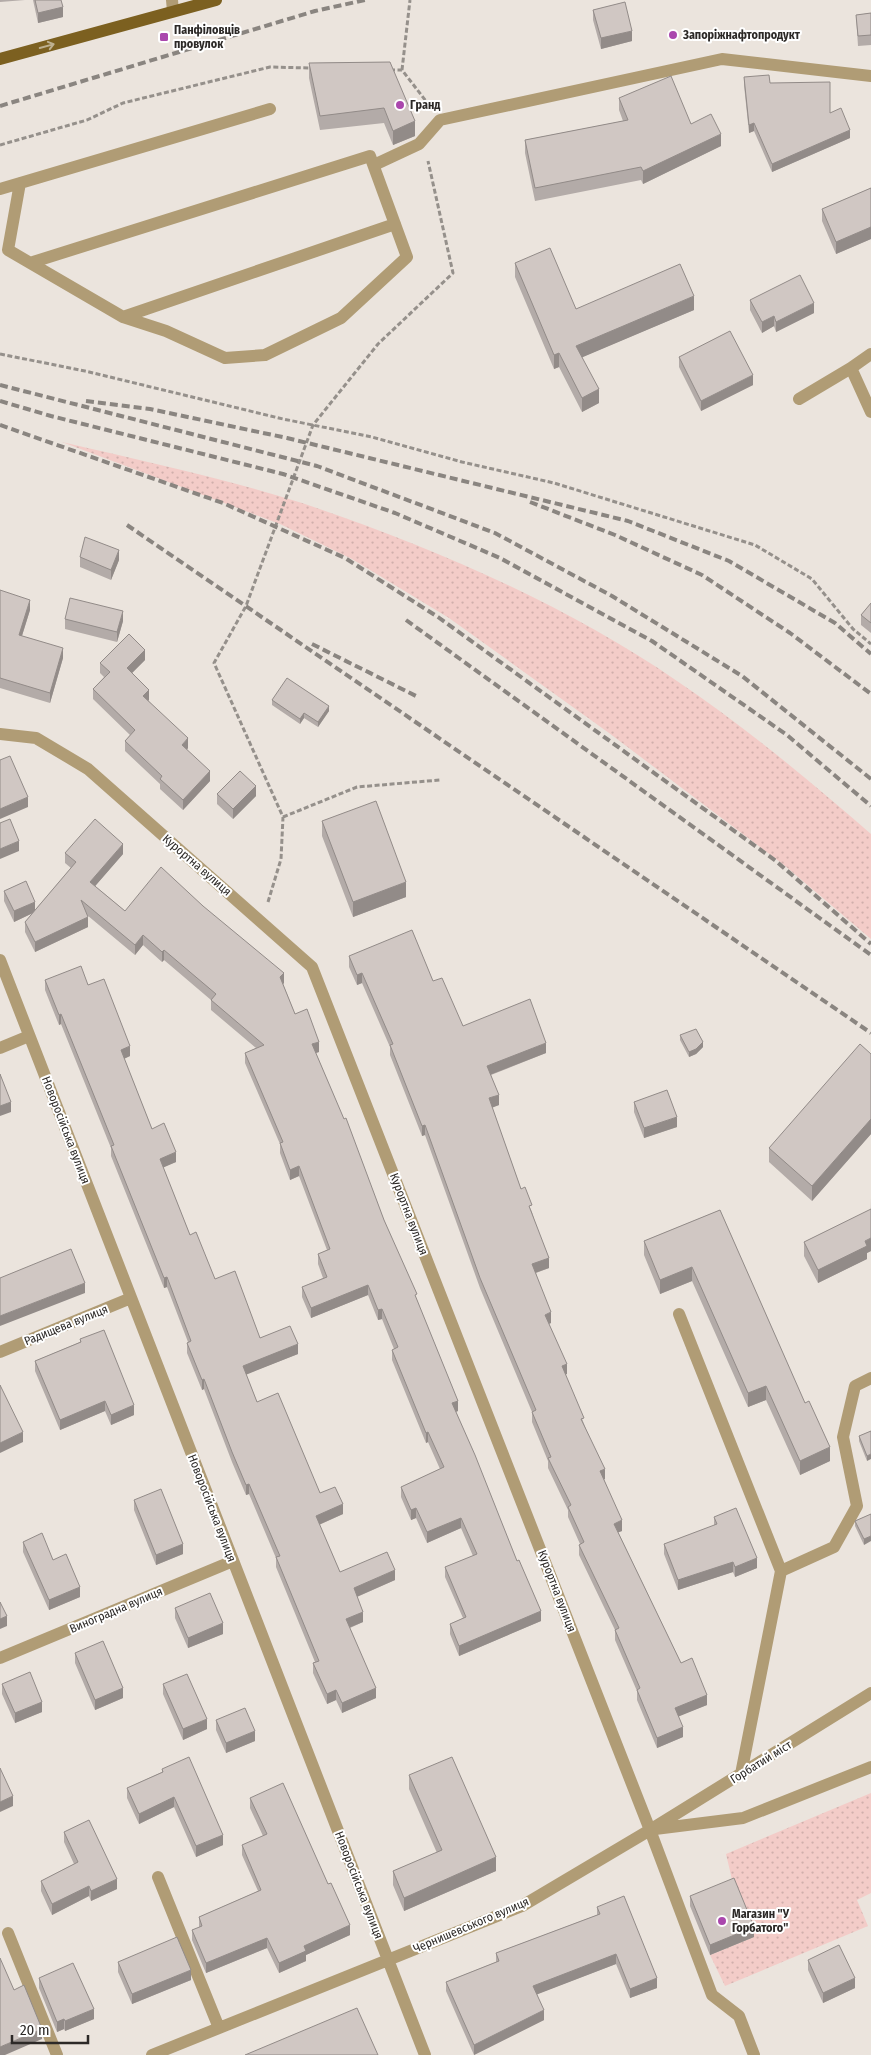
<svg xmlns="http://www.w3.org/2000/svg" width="871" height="2055" viewBox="0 0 871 2055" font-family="'Fira Sans Condensed',sans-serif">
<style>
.green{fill:url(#green-dots)}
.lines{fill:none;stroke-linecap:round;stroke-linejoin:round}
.path{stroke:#95908b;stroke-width:3;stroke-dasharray:5 2.5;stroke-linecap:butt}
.minor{stroke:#b09c75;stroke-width:12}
.major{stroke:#7c6020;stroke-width:12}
.rail{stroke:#8a8580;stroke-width:4;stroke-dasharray:8 4;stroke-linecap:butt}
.wall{fill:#b3aba8}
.shaded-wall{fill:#928b88}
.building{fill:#d0c7c3;stroke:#928b88}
.oneway{stroke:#beb090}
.poi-dot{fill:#aa47ad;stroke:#fff;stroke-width:2}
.labels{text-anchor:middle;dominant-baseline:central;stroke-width:4;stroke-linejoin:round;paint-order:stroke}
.poi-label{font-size:12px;font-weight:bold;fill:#2c2927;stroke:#fff;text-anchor:start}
.street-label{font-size:12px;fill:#2c2927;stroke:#fff}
</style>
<defs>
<pattern id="green-dots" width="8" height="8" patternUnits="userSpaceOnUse" patternTransform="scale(1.25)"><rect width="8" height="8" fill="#f3ccc8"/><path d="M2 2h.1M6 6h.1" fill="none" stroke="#d0afac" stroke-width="1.8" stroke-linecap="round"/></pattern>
</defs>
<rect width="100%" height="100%" fill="#ebe4dd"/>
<path class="green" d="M62 442C143 461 223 478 302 503 430 546 565 604 677 681 745 727 809 780 871 834V939L784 865 609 733 449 618 352 559 280 524Z
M871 1793V1893L857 1900 868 1926 725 1986 710 1955 754 1937 734 1888 726 1854Z"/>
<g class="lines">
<path class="path" d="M390 70H402L429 105
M402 70 410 0
M0 145 87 120 123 103 270 67 311 68
M0 354 85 371 283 419 372 437 462 462 554 483 755 545 812 579 853 629 871 644
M283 817 357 787 440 780
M268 902 281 859 283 817 214 663 246 606 313 425 378 344 453 273 428 161"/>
<path class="minor" d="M172 0 173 11
M374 165 419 144 440 120 722 59 871 76
M20 183 8 250 123 317 166 331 225 358 265 355 341 318 407 257 370 156 33 262
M0 189 270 109
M123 317 395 224
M871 354 851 368 871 412
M799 399 851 368
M0 734 36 738 88 769 312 967 650 1830 712 1995 739 2016 754 2055
M0 960 425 2055
M0 1048 29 1036
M679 1314 781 1571
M0 1352 131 1298
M0 1658 233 1561
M741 1774 781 1571 834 1547 857 1506 843 1437 855 1386 871 1378
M655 1829 743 1818 871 1767
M158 1877 219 2028
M8 1933 57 2055
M152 2055 522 1906 650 1830 871 1693"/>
<path class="major" d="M0 59 216 0"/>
<path class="rail" d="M0 106 315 11 365 0
M0 385 317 466 495 533 612 596 742 676 871 779
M0 401 51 416 283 474 395 513 500 558 652 641 787 735 871 806
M86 401 150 409 287 438 628 521 729 561 835 623 871 654
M0 425 223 503 345 558 438 617 776 861 871 944
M530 502 615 535 702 575 790 633 871 694
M127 525 871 1033
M406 620 871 955
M312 644 418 697"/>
</g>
<path class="wall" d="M0 0H25L0 2Z
M33 0H61L63 17 38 23Z
M593 10 632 41 601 49 593 20Z
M871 13V45L858 46 856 15Z
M390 62 415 136 393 145 384 123 320 130 309 78V63Z
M744 77 770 83 830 113 850 138 772 172 754 131 749 133 744 85Z
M619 98 691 124 721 146 643 184 641 180 535 201 525 153V140L623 121 619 110Z
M871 188V239L836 254 822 221V209Z
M515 263 576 309 694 310 582 357 599 403 582 412 559 367 554 369 515 277Z
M750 300 814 313 776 332 774 326 762 333 750 310Z
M679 357 753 385 701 411 679 367Z
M80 557 119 560 111 580 80 567Z
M0 590 30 610 22 636 63 658 50 703 0 688Z
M871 603V633L861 625V615Z
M65 619 123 621 117 642 65 629Z
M145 660 132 673 149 700H148L188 748 187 750 210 781 183 810 160 789V784L125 751V741L130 735 93 699V689L104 677 100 673V663Z
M272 700 329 711 318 727 304 718 300 724 272 705Z
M217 794 256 796 233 819 217 804Z
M322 821 406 897 353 917 322 836Z
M65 853 123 854 95 886 125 911 284 983 283 984 295 1014 319 1052 316 1053 384 1220 417 1300 458 1411 456 1412 541 1621 459 1656 450 1634V1624L463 1618 445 1577V1567L473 1556 461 1528 427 1543 416 1518 411 1520 401 1497V1487L440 1469 428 1442 426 1443 392 1360V1350L394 1349 382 1319 378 1320 368 1295 311 1318 302 1297V1287L323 1278 318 1264V1254L327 1250 299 1176 290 1180 280 1153V1144L245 1063V1053L256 1048 211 1010V1000L164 960 162 962 143 945 135 955 87 915 88 927 35 952 25 932V922L33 913 14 922 4 901V891L35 910 71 868 65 863Z
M349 956 433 981 463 1026 546 1053 491 1075 499 1105 492 1107 521 1189 532 1212 549 1268 536 1273 551 1323 549 1324 567 1374H565L605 1479H604L622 1531 618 1532 681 1663 707 1705 678 1716 683 1737 657 1748 637 1700V1691L615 1640V1630L579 1555V1545L580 1544 568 1517V1510L548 1468V1461L532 1422V1412L480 1288 425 1135 422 1136 390 1055V1047L362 983 357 985 349 967Z
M45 980 88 985 130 1056 124 1059 152 1129 176 1162 163 1167 190 1235 215 1279 260 1338 298 1354 246 1374 257 1402 320 1493 343 1514 319 1525 340 1572 395 1580 357 1597 363 1622 350 1628 376 1698 342 1713 336 1700 327 1704 313 1673V1663L315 1662 276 1567V1558L249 1494 246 1495 232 1462 204 1389 202 1390 187 1353V1343L188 1342 167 1287 164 1288 111 1156V1148L61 1024 59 1025 45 990Z
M680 1035 703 1047 696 1054 689 1057 680 1040Z
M871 1054V1134L812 1201 769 1162V1148Z
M634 1102 677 1127 644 1138 634 1112Z
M870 1198 871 1251 867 1253V1259L818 1283 804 1256V1242L870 1210Z
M720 1210 830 1461 800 1475 766 1400 748 1407 692 1281 660 1294 644 1255V1241Z
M80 1339 134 1415 111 1425 105 1411 60 1430 35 1371V1361L80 1342Z
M871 1431 867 1461 859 1441V1436Z
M134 1500 183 1554 156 1565 134 1510Z
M871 1514 864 1545 855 1526V1521Z
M714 1517 757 1568 735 1577 733 1572 678 1590 664 1554V1544L714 1526Z
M23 1542 53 1560 80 1597 49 1610 23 1552Z
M175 1608 223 1634 188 1648 175 1618Z
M75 1653 123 1698 95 1710 75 1663Z
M2 1684 42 1712 15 1723 2 1694Z
M163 1684 207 1729 183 1740 163 1694Z
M216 1720 255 1741 226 1753 216 1730Z
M162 1769 223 1845 196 1857 174 1807 139 1824 127 1798V1788L162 1772Z
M409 1775 496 1871 404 1911 393 1885V1871L437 1853 409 1789Z
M250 1798 350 1935 306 1955V1961L279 1973 267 1948 206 1973 192 1940V1930L199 1928V1917L258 1891 242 1855V1845L263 1836 250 1808Z
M64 1832 117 1889 91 1901 89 1896 52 1915 41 1891V1881L74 1864 64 1842Z
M690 1896 754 1937 710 1955 690 1906Z
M597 1907 657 1988 630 1998 616 1964 537 1994 544 2020 474 2055 446 1991V1982L496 1962V1953L597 1915Z
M808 1960 855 1988 823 2003 808 1970Z
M118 1962 191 1980 132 2004 118 1972Z
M39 1978 94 2019 65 2031 64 2029 57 2032 39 1988Z"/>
<path class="shaded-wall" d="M63 7V17L38 23V13Z
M632 31V41L601 49V38Z
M415 121V136L393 145V131Z
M754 123V131L749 133V125Z
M850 130V138L772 172V164Z
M721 134V146L643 184V171Z
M871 227V239L836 254V242Z
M694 296V310L576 360V346Z
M814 303V313L776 332V322Z
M774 316V326L762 333V322Z
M559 353V367L554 369V355Z
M753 375V385L701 411V401Z
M599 389V403L582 412V398Z
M119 550V560L111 580V570Z
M30 600V610L19 645V635Z
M123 611V621L117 642V632Z
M63 648V658L50 703V693Z
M145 650V660L127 678V668Z
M149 690V700L143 706V696Z
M329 706V711L318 727V722Z
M304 713V718L300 724V719Z
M188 738V748L182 755V745Z
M210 771V781L183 810V800Z
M256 786V796L233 819V809Z
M28 797V807L0 819V809Z
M19 841V851L0 859V849Z
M123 844V854L90 892V882Z
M406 882V897L353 917V902Z
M35 902V912L14 922V911Z
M88 917V927L35 952V942Z
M143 935V945L135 955V945Z
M164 950V960L162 962V952Z
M284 973V983L280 987V977Z
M362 973V983L357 985V975Z
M61 1014V1024L59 1025V1015Z
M319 1042V1052L312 1054V1044Z
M703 1042V1047L696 1054 689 1057V1052Z
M546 1043V1053L487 1076V1066Z
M130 1046V1056L121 1060V1050Z
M499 1095V1105L489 1109V1098Z
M11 1102V1112L0 1116V1106Z
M677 1117V1127L644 1138V1128Z
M871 1119V1134L812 1201V1186Z
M425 1125V1135L422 1136V1126Z
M176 1152V1162L160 1169V1159Z
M299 1166V1176L290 1180V1170Z
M871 1238V1251L867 1253V1259L818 1283V1270Z
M549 1258V1268L532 1274V1264Z
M692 1267V1281L660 1294V1280Z
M167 1277V1287L164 1288V1278Z
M85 1283V1293L0 1326V1316Z
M368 1285V1295L311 1318V1308Z
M382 1309V1319L378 1320V1310Z
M551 1312V1323L545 1325V1315Z
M298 1344V1354L243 1376V1366Z
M567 1364V1374L562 1376V1366Z
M204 1379V1389L202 1390V1380Z
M766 1386V1400L748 1407V1393Z
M105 1401V1411L60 1430V1420Z
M458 1401V1411L452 1413V1403Z
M134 1405V1415L111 1425V1415Z
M23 1432V1442L0 1453V1443Z
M428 1432V1442L426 1443V1433Z
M830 1447V1461L800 1475V1461Z
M871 1454V1459L867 1461V1456Z
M605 1469V1479L600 1481V1471Z
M249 1484V1494L246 1495V1485Z
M343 1504V1514L316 1526V1516Z
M416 1508V1518L411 1520V1510Z
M461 1518V1528L427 1543V1532Z
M622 1520V1531L614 1534V1524Z
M871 1536V1541L864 1545V1539Z
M183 1544V1554L156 1565V1555Z
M757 1558V1568L735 1577V1567Z
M733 1562V1572L678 1590V1580Z
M395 1570V1580L354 1598V1588Z
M80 1587V1597L49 1610V1600Z
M541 1611V1621L459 1656V1646Z
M363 1612V1622L346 1629V1619Z
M7 1616V1626L0 1629V1619Z
M223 1623V1634L188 1648V1638Z
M123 1688V1698L95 1710V1700Z
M376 1688V1698L342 1713V1703Z
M336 1690V1700L327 1704V1694Z
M707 1695V1705L675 1718V1708Z
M42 1702V1712L15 1723V1713Z
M207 1719V1729L183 1740V1729Z
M683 1727V1737L657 1748V1738Z
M255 1731V1741L226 1753V1743Z
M13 1796V1806L0 1812V1802Z
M174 1797V1807L139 1824V1814Z
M223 1835V1845L196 1857V1846Z
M496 1857V1871L404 1911V1898Z
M117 1879V1889L91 1901V1891Z
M89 1886V1896L52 1915V1904Z
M350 1925V1935L306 1955V1961L279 1973V1963L304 1946Z
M754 1927V1937L710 1955V1945Z
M267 1938V1948L206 1973V1963Z
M616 1954V1964L533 1996V1986Z
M191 1970V1980L132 2004V1994Z
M657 1978V1988L630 1998V1989Z
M855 1978V1988L823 2003V1993Z
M94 2009V2019L65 2031V2021Z
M544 2010V2020L474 2055V2045Z
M64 2019V2029L57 2032V2022Z
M42 2029V2039L5 2055H0V2047Z"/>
<path class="building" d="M35 0H61L63 7 38 13Z
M625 2 632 31 601 38 593 10Z
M871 13V35L858 36 856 15Z
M390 62 415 121 393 131 384 108 320 116 309 63Z
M769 75 770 83 830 82V113L841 108 850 130 772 164 754 123 749 125 744 77Z
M671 76 691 124 711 114 721 134 643 171 641 167 535 188 525 140 628 120 619 98Z
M871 188V227L836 242 822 209Z
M550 248 576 309 680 264 694 296 576 346 599 389 582 398 559 353 554 355 515 263Z
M800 275 814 303 776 322 774 316 762 322 750 300Z
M730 331 753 375 701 401 679 357Z
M85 537 119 550 111 570 80 557Z
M0 590 30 600 19 635 63 648 50 693 0 678Z
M70 598 123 611 117 632 65 619Z
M871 603V623L861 615Z
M129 634 145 650 127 668 149 690 143 696 188 738 182 745 210 771 183 800 160 779 162 776 125 741 135 730 93 689 110 672 100 663Z
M287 678 329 706 318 722 304 713 300 719 272 700Z
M10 756 28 797 0 809V760Z
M240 771 256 786 233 809 217 794Z
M376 801 406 882 353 902 322 821Z
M10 819 19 841 0 849V823Z
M95 819 123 844 90 882 125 911 161 867 203 906 284 973 280 977 295 1014 307 1009 319 1042 312 1044 344 1119 346 1118 384 1220 417 1294 415 1295 458 1401 452 1403 475 1455 517 1561 519 1560 541 1611 459 1646 450 1624 466 1617 445 1567 477 1554 461 1518 427 1532 416 1508 411 1510 401 1487 444 1467 428 1432 426 1433 392 1350 398 1347 382 1309 378 1310 368 1285 311 1308 302 1287 327 1277 318 1254 330 1249 299 1166 290 1170 280 1143 283 1142 245 1053 264 1045 211 1000 216 994 164 950 162 952 143 935 135 945 81 900 88 917 35 942 25 922 76 862 65 853Z
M26 881 35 902 14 911 4 891Z
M412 930 433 981 442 978 463 1026 530 999 546 1043 487 1066 499 1095 489 1098 521 1189 525 1187 532 1205 529 1206 549 1258 532 1264 551 1312 545 1315 567 1364 562 1366 584 1418 581 1419 605 1469 600 1471 622 1520 614 1524 681 1663 692 1658 707 1695 675 1708 683 1727 657 1738 637 1690 640 1688 615 1630 619 1628 579 1545 584 1542 568 1507 571 1505 548 1458 551 1457 532 1412 536 1410 480 1278 425 1125 422 1126 390 1045 393 1044 362 973 357 975 349 956Z
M81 966 88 985 104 979 130 1046 121 1050 152 1129 164 1123 176 1152 160 1159 190 1235 196 1232 215 1279 235 1271 260 1338 290 1326 298 1344 243 1366 257 1402 278 1393 320 1493 335 1487 343 1504 316 1516 340 1572 387 1552 395 1570 354 1588 363 1612 346 1619 376 1688 342 1703 336 1690 327 1694 313 1663 319 1661 276 1557 280 1556 249 1484 246 1485 232 1452 204 1379 202 1380 187 1343 191 1341 167 1277 164 1278 111 1146 114 1145 61 1014 59 1015 45 980Z
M696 1029 703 1042 696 1049 689 1052 680 1035Z
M860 1044 871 1054V1119L812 1186 769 1148Z
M0 1074 11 1102 0 1106Z
M667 1090 677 1117 644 1128 634 1102Z
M871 1209V1238L865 1241 867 1246 818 1270 804 1242Z
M720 1210 805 1403 809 1401 830 1447 800 1461 766 1386 748 1393 692 1267 660 1280 644 1241Z
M71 1249 85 1283 0 1316V1278Z
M104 1330 134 1405 111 1415 105 1401 60 1420 35 1361 81 1342 80 1339Z
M0 1385 23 1432 0 1443Z
M871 1431V1454L867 1456 859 1436Z
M161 1489 183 1544 156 1555 134 1500Z
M736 1508 757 1558 735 1567 733 1562 678 1580 664 1544 717 1524 714 1517Z
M871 1514V1536L864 1539 855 1521Z
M42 1533 53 1560 66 1554 80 1587 49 1600 23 1542Z
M210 1593 223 1623 188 1638 175 1608Z
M0 1602 7 1616 0 1619Z
M103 1641 123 1688 95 1700 75 1653Z
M30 1672 42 1702 15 1713 2 1684Z
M187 1674 207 1719 183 1729 163 1684Z
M245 1708 255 1731 226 1743 216 1720Z
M189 1757 223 1835 196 1846 174 1797 139 1814 127 1788 163 1772 162 1769Z
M452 1757 496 1857 404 1898 393 1871 442 1850 409 1775Z
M0 1768 13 1796 0 1802Z
M283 1783 328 1884 331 1883 350 1925 304 1946 306 1951 279 1963 267 1938 206 1963 192 1930 202 1926 199 1917 261 1890 242 1845 267 1834 250 1798Z
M89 1820 117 1879 91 1891 89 1886 52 1904 41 1881 78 1862 64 1832Z
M734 1878 754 1927 710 1945 690 1896Z
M624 1896 657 1978 630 1989 616 1954 533 1986 544 2010 474 2045 446 1982 499 1961 496 1953 600 1914 597 1907Z
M177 1937 191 1970 132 1994 118 1962Z
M839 1945 855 1978 823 1993 808 1960Z
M0 1958 14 1990 24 1985 42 2029 0 2047Z
M73 1963 94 2009 65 2021 64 2019 57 2022 39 1978Z
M357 2008 378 2055H245Z"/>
<defs><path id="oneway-shaft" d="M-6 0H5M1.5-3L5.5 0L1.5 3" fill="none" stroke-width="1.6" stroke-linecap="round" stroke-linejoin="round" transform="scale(1.25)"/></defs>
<use class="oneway" href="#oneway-shaft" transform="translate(47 46) rotate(-15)"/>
<g class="poi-dot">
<circle cx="673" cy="35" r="5"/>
<rect x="159" y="32" width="10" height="10" rx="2.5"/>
<circle cx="400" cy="105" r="5"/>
<circle cx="722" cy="1921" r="5"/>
</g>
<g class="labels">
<g class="poi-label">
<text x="174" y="30">Панфіловців<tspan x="174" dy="14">провулок</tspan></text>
<text x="683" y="35">Запоріжнафтопродукт</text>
<text x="410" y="105">Гранд</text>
<text x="732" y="1914">Магазин "У<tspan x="732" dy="14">Горбатого"</tspan></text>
</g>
<g class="street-label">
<text transform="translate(197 865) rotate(41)">Курортна вулиця</text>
<text transform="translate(66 1130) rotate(69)">Новоросійська вулиця</text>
<text transform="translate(409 1214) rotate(69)">Курортна вулиця</text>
<text transform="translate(66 1325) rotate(-22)">Радищева вулиця</text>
<text transform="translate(212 1508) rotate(69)">Новоросійська вулиця</text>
<text transform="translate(557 1591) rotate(69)">Курортна вулиця</text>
<text transform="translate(116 1610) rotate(-23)">Виноградна вулиця</text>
<text transform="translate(761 1762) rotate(-32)">Горбатий міст</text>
<text transform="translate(359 1885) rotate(69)">Новоросійська вулиця</text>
<text transform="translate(471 1925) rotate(-23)">Чернишевського вулиця</text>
</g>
</g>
<path d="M12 2035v8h76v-8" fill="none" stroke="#2c2927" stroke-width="2.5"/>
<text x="20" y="2035" font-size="15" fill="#2c2927" stroke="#ffffff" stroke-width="4" paint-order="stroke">20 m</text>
</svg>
